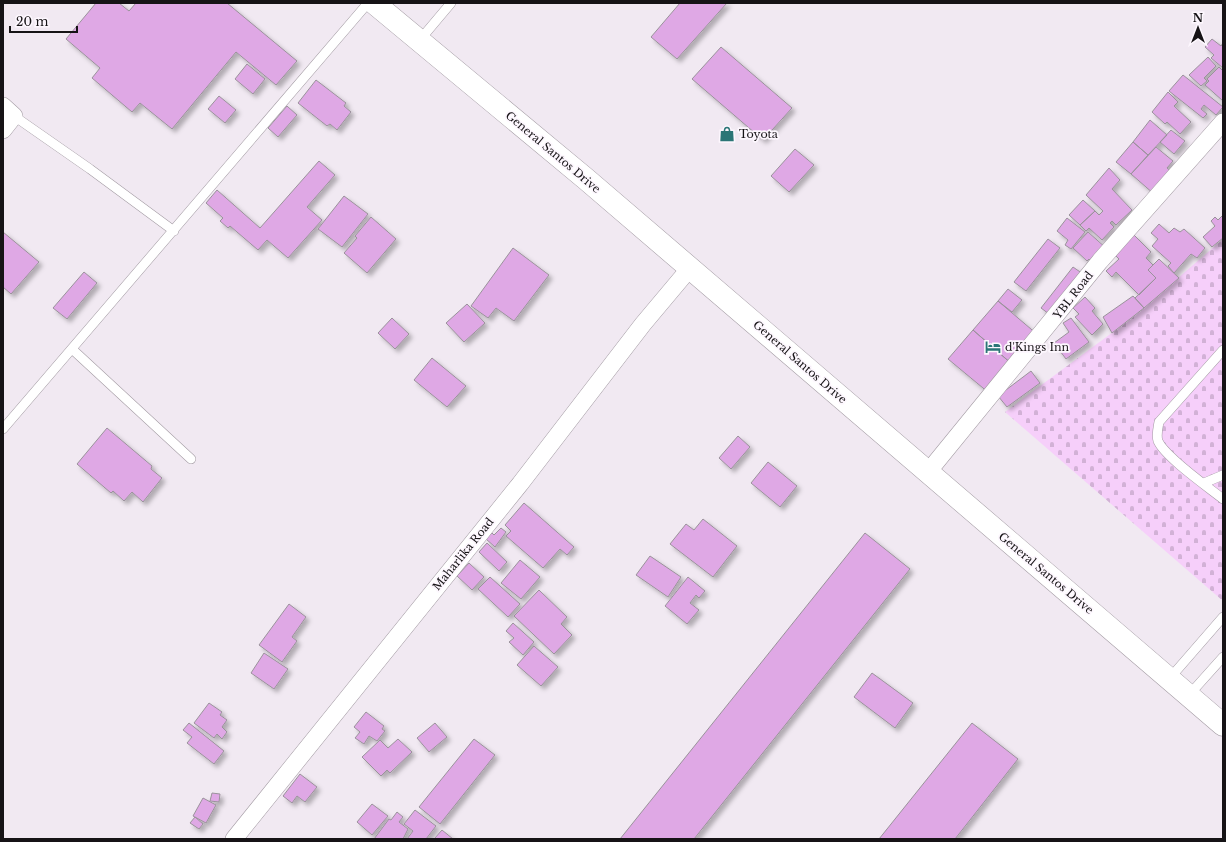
<svg xmlns="http://www.w3.org/2000/svg" width="1226" height="842" viewBox="0 0 1226 842" font-family="'Libre Baskerville',serif">
<style>
.cemetery{fill:url(#cemetery-stones)}
.building{fill:#dfa8e5;stroke:#9a929b;filter:url(#shadow)}
.lines{fill:none;stroke-linecap:round;stroke-linejoin:round}
.service-casing{stroke:#a39ba3;stroke-width:10}
.minor-casing{stroke:#a39ba3;stroke-width:18}
.trunk-casing{stroke:#a39ba3;stroke-width:23}
.service{stroke:#fff;stroke-width:9}
.minor{stroke:#fff;stroke-width:17}
.trunk{stroke:#fff;stroke-width:22}
.labels{text-anchor:middle;dominant-baseline:central;stroke-width:3.5;stroke-linejoin:round;paint-order:stroke}
.poi-label{font-size:11px;fill:#161316;stroke:#fdf7fe;text-anchor:start}
.street-label{font-size:11px;fill:#161316;stroke:#fdf7fe}
</style>
<defs>
<pattern id="cemetery-stones" width="16" height="16" patternUnits="userSpaceOnUse"><rect width="16" height="16" fill="#f6cffa"/><path d="M2 7V4a2 2 0 0 1 4 0v3zM10 15v-3a2 2 0 0 1 4 0v3z" fill="#d2b1d6"/></pattern>
<filter id="shadow"><feDropShadow dx="3.5" dy="3.5" stdDeviation="2" flood-color="#0004"/></filter>
</defs>
<rect width="100%" height="100%" fill="#f1e9f2"/>
<path class="cemetery" d="M1223 239V601L1005 412 1132 318Z"/>
<path class="building" d="M96 3H119L129 11 136 3H227L297 61 276 85 236 52 172 129 140 103 132 112 92 78 100 68 66 39Z
M680 3H727L677 59 651 37Z
M1212 39 1221 46 1223 43V68L1211 58 1214 55 1205 47Z
M721 47 792 108 763 140 692 79Z
M1208 57 1216 66 1204 78 1207 81 1201 86 1189 75Z
M247 64 265 79 253 94 235 79Z
M1219 67 1223 71V101L1205 85 1209 81 1207 79Z
M1183 75 1223 107 1216 115 1204 105 1201 109 1207 114 1203 118 1169 91Z
M316 80 346 103 344 106 351 112 337 130 330 124 327 126 298 103Z
M1168 92 1178 102 1174 106 1191 122 1180 134 1167 122 1165 124 1152 112Z
M219 96 236 110 225 123 208 109Z
M287 106 297 115 278 137 268 128Z
M1150 120 1167 135 1148 155 1133 142Z
M1171 130 1185 141 1174 154 1160 142Z
M1133 142 1148 155 1131 174 1116 162Z
M1156 147 1173 161 1167 168 1172 172 1154 194 1131 174Z
M795 149 814 165 789 192 771 176Z
M319 161 335 175 307 207 322 220 288 258 267 240 258 250 230 226 228 228 220 221 223 218 206 203 217 190 260 228Z
M1109 168 1120 180 1112 189 1132 210 1116 225 1112 221 1110 223 1114 227 1102 240 1089 228 1086 231 1080 225 1095 211 1099 215 1103 211 1086 195Z
M344 196 368 214 342 247 318 229Z
M1083 200 1095 211 1080 225 1069 215Z
M1223 215V238L1212 247 1203 237 1215 226 1211 221 1215 217 1218 220Z
M371 217 396 239 367 273 344 253 357 238 355 236Z
M1067 218 1085 232 1071 249 1065 245 1068 240 1057 231Z
M1159 224 1169 233 1174 228 1180 232 1184 229 1205 248 1197 258 1191 254 1174 273 1168 266 1171 263 1152 246 1158 239 1151 233Z
M3 232 39 262 11 294 3 287Z
M1088 232 1106 248 1092 262 1089 259 1087 261 1073 248Z
M1134 235 1151 252 1146 258 1153 265 1148 270 1156 278 1139 295 1116 272 1112 277 1106 271 1119 259 1114 254Z
M1048 239 1060 248 1026 291 1014 282Z
M513 248 549 275 514 321 496 308 488 318 471 306Z
M1159 259 1179 278 1144 308 1135 298 1156 278 1148 270Z
M1073 267 1086 276 1053 317 1041 308Z
M84 272 97 283 67 319 53 308Z
M1008 289 1022 300 1012 312 998 301Z
M1133 296 1144 308 1112 333 1103 317Z
M1085 297 1095 308 1092 311 1103 324 1092 335 1075 317 1079 314 1073 308Z
M998 301 1038 335 1013 365 973 330Z
M467 304 485 323 464 342 446 323Z
M392 318 409 334 395 349 378 333Z
M1071 318 1089 342 1066 359 1054 343 1069 332 1063 323Z
M973 330 1013 365 989 393 948 359Z
M432 358 466 386 447 407 414 380Z
M1031 371 1040 383 1007 407 998 396Z
M107 428 152 466 151 469 162 478 143 502 132 492 124 501 113 491 111 493 77 464Z
M738 436 750 447 731 469 719 458Z
M768 462 797 486 780 507 751 483Z
M524 503 574 547 567 555 560 549 543 568 506 536 511 531 505 525Z
M703 519 737 546 713 577 670 544 686 524 694 530Z
M501 528 506 532 495 547 486 539 492 533 494 535Z
M865 533 910 569 694 839H620Z
M487 543 507 562 499 571 479 552Z
M650 556 681 577 668 597 636 575Z
M520 560 540 577 521 599 501 583Z
M469 563 484 577 472 590 457 576Z
M490 577 520 604 508 617 478 589Z
M688 577 705 591 699 598 696 595 690 603 699 610 687 624 665 606Z
M539 590 567 617 561 624 572 635 554 654 514 616Z
M289 604 306 617 292 637 297 641 282 662 259 645Z
M513 623 534 642 523 655 509 642 514 638 506 631Z
M534 646 558 667 541 686 517 665Z
M264 653 288 669 274 689 251 673Z
M872 673 913 703 895 728 854 697Z
M209 703 222 712 220 715 227 720 222 727 227 732 222 739 217 734 214 738 194 723Z
M366 712 384 726 382 729 385 731 377 741 369 736 364 744 355 738 360 732 354 727Z
M189 723 224 751 214 764 187 743 192 737 183 730Z
M435 723 447 737 429 752 417 738Z
M972 723 1018 759 955 839H879Z
M398 739 412 752 390 773 387 770 381 776 362 757 380 740 388 748Z
M474 739 495 755 440 824 419 807Z
M300 774 317 787 305 802 297 796 292 803 283 796Z
M212 793 220 794 219 802 210 801Z
M203 798 216 805 206 823 193 816Z
M372 804 388 816 372 835 357 822Z
M415 810 436 826 426 839H407L413 831 404 824Z
M397 812 403 817 399 822 408 829 403 839H374L389 819 391 820Z
M195 817 203 824 199 829 190 823Z
M442 830 453 839H434Z"/>
<g class="lines">
<defs>
<path id="service" d="M419 41 451 3
M14 116 90 169 174 231
M72 349 191 459
M1223 350 1159 422C1158 428 1156 435 1158 441 1165 457 1208 487 1223 499
M3 429 368 3
M1204 483 1223 475
M1170 678 1223 617
M1189 695 1223 657"/>
<path id="minor" d="M3 106 14 116 3 130
M928 472 1100 261 1223 122
M234 839 520 484 643 324 690 268"/>
<path id="trunk" d="M374 3 586 179 1223 725"/>
</defs>
<use href="#service" class="service-casing"/>
<use href="#minor" class="minor-casing"/>
<use href="#trunk" class="trunk-casing"/>
<use href="#service" class="service"/>
<use href="#minor" class="minor"/>
<use href="#trunk" class="trunk"/>
</g>
<defs>
<symbol id="shop-bare" viewBox="-9 -9 18 18"><path d="M-5-2.5h2.3a2.7 3.5 0 0 1 5.4 0H5L5.5 6h-11ZM-1.5-2.5h3a1.5 2.3 0 0 0-3 0Z" fill="#2b7576" stroke="#fdf7fe" stroke-width="2.5" paint-order="stroke"/></symbol>
<symbol id="hotel-bare" viewBox="-9 -9 18 18"><path d="M-6-4.5h1.5V1H6V5H4.5V3h-9V5H-6ZM-4 0a1.8 1.8 0 1 1 3.6 0ZM.5 0V-2.5h3Q6-2.5 6 0Z" fill="#2b7576" stroke="#fdf7fe" stroke-width="2.5" paint-order="stroke"/></symbol>
</defs>
<g fill-rule="evenodd">
<use href="#shop-bare" x="716" y="123" width="22" height="22"/>
<use href="#hotel-bare" x="982" y="336" width="22" height="22"/>
</g>
<g class="labels">
<g class="poi-label">
<text x="739" y="134">Toyota</text>
<text x="1005" y="347">d'Kings Inn</text>
</g>
<g class="street-label">
<text transform="translate(553 152) rotate(40)">General Santos Drive</text>
<text transform="translate(1073 295) rotate(-52)">YBL Road</text>
<text transform="translate(800 362) rotate(41)">General Santos Drive</text>
<text transform="translate(463 554) rotate(-51)">Maharlika Road</text>
<text transform="translate(1046 573) rotate(40)">General Santos Drive</text>
</g>
</g>
<rect width="1226" height="842" fill="none" stroke="#161316" stroke-width="8"/>
<g transform="translate(1198 28)" stroke="#fdf7fe" stroke-width="3" paint-order="stroke">
<path d="M0-3L7 15L0 10L-7 15Z" fill="#161316"/>
<text y="-6" font-size="11" font-weight="bold" text-anchor="middle" fill="#161316">N</text>
</g>
<path d="M10 26v6h67v-6" fill="none" stroke="#161316" stroke-width="2"/>
<text x="16" y="26" font-size="12" fill="#161316" stroke="#fdf7fe" stroke-width="3" paint-order="stroke">20 m</text>
</svg>
